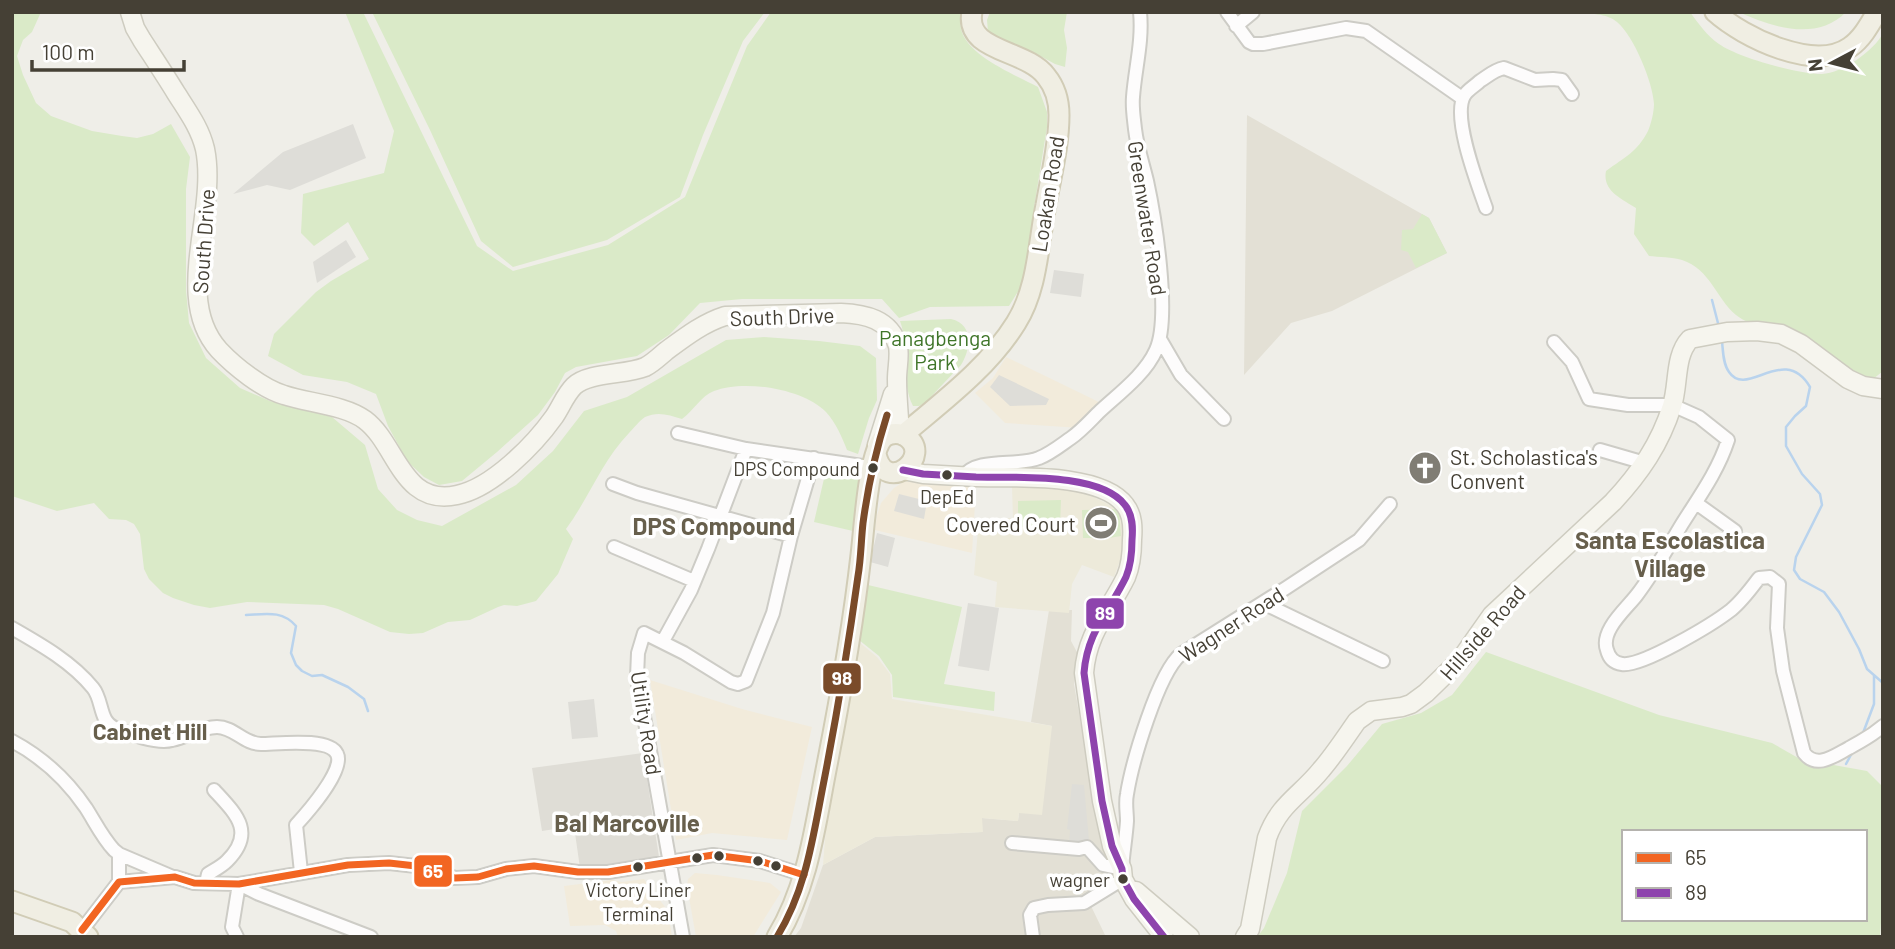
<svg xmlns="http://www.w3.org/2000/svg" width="1895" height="949" viewBox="0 0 1895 949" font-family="Barlow,sans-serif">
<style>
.residential{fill:#e3e0d5}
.commercial{fill:#f2ebdb}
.industrial{fill:#dfddd6}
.education{fill:#edeada}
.green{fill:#daeac8;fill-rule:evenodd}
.parking{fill:#deddd8}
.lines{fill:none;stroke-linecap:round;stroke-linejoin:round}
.stream{stroke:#b9d3ed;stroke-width:2.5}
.street-casing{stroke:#cdccc6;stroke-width:16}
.secondary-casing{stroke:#ceccc0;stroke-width:21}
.primary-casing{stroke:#d1ccb6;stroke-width:23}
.street{stroke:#fdfcfc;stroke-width:12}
.secondary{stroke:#f6f5ee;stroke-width:18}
.primary{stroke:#f0eee3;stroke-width:19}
.bus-1-casing{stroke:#fff;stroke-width:12}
.bus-2-casing{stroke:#fff;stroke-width:12}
.bus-3-casing{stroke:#fff;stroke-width:12}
.bus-1{stroke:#f26522;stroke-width:7}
.bus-2{stroke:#8e44ad;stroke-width:7}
.bus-3{stroke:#7a4b2a;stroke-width:7}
.bus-dot{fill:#454035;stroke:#fff;stroke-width:2.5}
.labels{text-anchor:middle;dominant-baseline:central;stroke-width:7;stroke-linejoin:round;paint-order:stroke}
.bus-label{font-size:19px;fill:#454035;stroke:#fff;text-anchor:end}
.street-label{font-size:21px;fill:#454035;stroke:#fff}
.park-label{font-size:21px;fill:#3f7529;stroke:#fff}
.poi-label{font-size:21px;fill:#454035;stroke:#fff;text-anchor:start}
.neighbourhood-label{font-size:23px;font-weight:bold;fill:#675f4c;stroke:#fff}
.quarter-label{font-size:24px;font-weight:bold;fill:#675f4c;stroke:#fff}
.line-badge{stroke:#fff;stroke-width:2.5}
.badge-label{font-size:19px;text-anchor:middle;font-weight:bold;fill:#fff}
</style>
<rect width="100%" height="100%" fill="#efeee8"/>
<path class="residential" d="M1247 115 1429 218 1447 253 1332 311 1291 323 1244 375Z
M1049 610H1072L1071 641 1078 654 1074 684 1102 848 1117 886 1091 906 1106 937H794L801 928 823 865 875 837 982 832V818L1018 821 1019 813 1052 726 1031 722Z"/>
<path class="commercial" d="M1006 357 1103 404 1080 428 1005 423 975 393 993 378Z
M905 481 976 487 972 553 875 530 877 515 881 503 894 488Z
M650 680 742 709 812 727 787 840 712 833 676 840Z
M695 873 717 875 770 883 781 892 753 937H696L687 886 688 879Z
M644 879 668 911 672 937H618L616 931 605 925 570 926 564 886 612 880 622 882Z"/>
<path class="industrial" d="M643 753 659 857 580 868 574 826 542 831 532 768Z"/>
<path class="education" d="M1037 486 1065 487 1087 494 1119 509 1123 517 1126 537 1123 553 1114 577 1082 565 1072 584 1069 613 995 607 997 582 974 575 979 519 1013 518 1012 487Z
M859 642 877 657 890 674 892 699 1052 726 1042 815 1019 813 1018 821 982 818 983 832 875 837 823 865 826 827Z"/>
<path class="green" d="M12 12H41L32 32 23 40 17 56 23 75 36 103 51 116 92 131 122 136 137 138 153 134 171 124 190 157 186 189V290L189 323 206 358 240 388 270 401 332 417 365 445 378 489 397 510 417 520 442 526 516 485 553 451 584 411 627 397 726 340 764 337 819 341 860 346 876 358 877 400 869 418 858 454 847 450C842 437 836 423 826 412 804 389 744 379 714 391 701 396 693 411 682 419 669 415 658 411 645 417 639 421 634 428 629 433 602 461 589 498 566 529L573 539 558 574 536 601 517 606 504 605 498 607 470 620 448 622 423 633 409 634 390 632 338 609 324 605 247 602 210 608 194 605 173 598 163 593 149 579 144 569 140 534 134 524 126 520 109 519 94 503 57 511 12 496Z
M345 12H363L477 246 513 271 608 245 685 197 747 46 771 12H962C961 18 960 23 961 29 967 56 1016 75 1038 87L1047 112V127L1034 208 1029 274 1009 306 930 307 899 318 882 299H742L700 303 669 335 637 356 576 367 565 373 555 392 538 415 497 452 462 481 439 485 424 477 407 461 388 426 376 394 347 382 303 375 268 356 274 334 316 292 331 281 369 259 348 222 314 246 301 233 303 194 384 173 394 131Z
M372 12H765L743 41 703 135 680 197 607 240 513 267 481 241 430 130Z
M990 12H1067L1064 30 1067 48 1065 67 1055 64 1031 51 1009 45 988 32 987 20Z
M1576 12H1690C1698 23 1708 37 1719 44 1739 58 1798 74 1822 74 1842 73 1874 51 1883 33V371L1872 380 1865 379 1750 323C1745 321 1740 318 1736 315 1716 298 1710 269 1682 260 1672 257 1659 257 1649 256L1634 234 1636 208C1622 199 1602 191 1606 171 1625 157 1637 152 1648 131 1651 124 1654 112 1654 104 1653 83 1634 36 1617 22 1607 13 1589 14 1576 12Z
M1739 12H1846C1817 42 1771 27 1739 12Z
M1422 214 1429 218 1447 253 1416 268 1408 252 1401 250 1402 230 1413 229Z
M951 319C974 324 971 349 961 365L926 402 919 406H913C900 380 910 348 900 321Z
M826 470 863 479 853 531 814 522Z
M1061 500 1060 526 1018 527V501Z
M1119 509 1121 536 1109 538H1083L1082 510Z
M868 585 962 607 944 684 995 692 994 711 893 697 892 675 879 656 859 640Z
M1486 652 1659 715 1772 743 1800 759 1867 771 1883 787V893L1880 937H1257L1264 928 1287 873 1302 811 1347 766 1382 724 1421 713 1452 695ZM1624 832H1865V919H1624Z"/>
<path class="parking" d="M353 124 366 158 290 190 267 185 233 194 283 152Z
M346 240 356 257 317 283 313 262Z
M1054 270 1084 274 1081 297 1050 293Z
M999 375 1049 399 1046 405 1010 406 990 387Z
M899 494 927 501 924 519 894 511Z
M877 533 895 538 888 567 870 562Z
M968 603 999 608 989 671 958 666Z
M594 699 598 737 572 739 568 702Z
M1072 784 1084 785 1089 841 1069 845 1070 830 1067 829Z"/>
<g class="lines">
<path class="stream" d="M1712 300 1719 327
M1722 341C1723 351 1723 364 1729 372 1747 399 1784 343 1810 387L1806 406 1795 416 1786 427V446L1802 474 1820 494 1822 505 1796 557 1794 570 1800 579 1824 592 1839 612 1859 649 1867 669 1883 683
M246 615C266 614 282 610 296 626L291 653 296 665 302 671 312 676 322 675 348 687 364 699 368 711
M1863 733 1874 704V676
M1846 764 1853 751"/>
<defs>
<path id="street" d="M1227 12 1249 42 1253 44H1263L1346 28 1366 31 1462 98
M1236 26 1253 12
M1486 208C1478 185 1452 118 1464 96 1467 90 1475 86 1480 81 1488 76 1494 70 1504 68L1535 80 1553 79 1562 80 1572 94
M1160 339 1181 375 1224 419
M1554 342 1572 362 1589 399 1628 405H1672L1699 417 1728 440C1718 471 1699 497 1682 524 1667 549 1653 574 1636 596 1625 610 1600 631 1607 650 1609 658 1614 663 1622 664 1642 667 1713 624 1731 610 1742 601 1750 590 1759 578L1770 577 1779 584 1777 628 1783 671 1804 753C1817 770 1835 755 1849 748 1864 739 1869 738 1883 726
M678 433 746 449 876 468
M1600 450 1645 463
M964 476C977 457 1018 467 1039 458 1050 454 1061 445 1071 438 1081 431 1089 422 1098 413 1117 395 1145 375 1156 350 1171 317 1155 218 1147 181 1143 164 1137 147 1135 129 1134 119 1132 108 1133 97 1135 69 1143 41 1140 12
M613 484 637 493 791 536
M1696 503 1735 531
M614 547 694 581
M1263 603 1383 661
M12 628C40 644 72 662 93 688 103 700 99 722 115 728 129 734 157 744 172 740 188 737 200 727 217 727 234 727 244 744 261 744 277 744 329 737 337 754 345 770 307 813 296 825L301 872
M663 641 691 590 708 549 746 449
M12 741C42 757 67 780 86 808 95 822 102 837 114 850L119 854 173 877
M1012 843 1079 849 1087 847 1103 865 1122 869C1123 853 1126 837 1127 821 1127 812 1125 803 1127 794 1132 763 1158 673 1181 654L1286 588 1359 540 1390 504
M119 854V882
M206 883 208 874C214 870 221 867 227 861 256 832 236 814 214 790
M239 884 259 894 371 937
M82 930 119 882 175 877 194 883 239 884 348 865 389 863 416 866 455 878 478 877 506 869 534 866 578 872H608L713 855 760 861 804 875
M237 937 232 927 239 884
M683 937 637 677 638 653 644 633 684 653 731 682 738 684 746 681 773 613 791 536 814 458
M1033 937 1030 915 1034 908 1048 905 1084 903 1123 879"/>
<path id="secondary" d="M130 12 135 28 142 40C153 57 165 75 176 93 188 112 200 128 205 149 218 212 172 298 219 350 235 367 263 389 284 395 308 403 345 405 365 420 397 444 402 507 457 495 492 488 534 445 554 417 561 407 565 395 574 386 589 372 626 375 645 367 653 363 660 356 666 351 685 337 703 323 725 316L841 313C865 314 890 319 898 346 900 356 897 368 897 379 897 397 899 416 900 434
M877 445 893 394
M903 470 923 474C941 475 959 476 976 477 1014 478 1100 472 1125 505 1133 515 1133 528 1132 540 1132 553 1131 565 1126 577 1109 612 1087 632 1084 673L1102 801 1112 846 1122 869 1123 879 1134 899 1164 937
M1136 891 1190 937
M1245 937 1250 929 1267 838C1279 804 1300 796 1321 770 1334 755 1345 738 1357 721L1371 711 1402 707 1411 704 1426 693 1461 659 1492 615 1613 502C1640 473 1660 444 1672 406 1679 384 1674 356 1690 339L1727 332 1757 331 1781 334 1801 344 1848 379 1863 386 1883 389"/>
<path id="primary" d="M1715 12C1744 38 1815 72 1850 47 1862 39 1870 24 1877 12
M903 435C943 401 988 368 1016 323 1038 288 1038 244 1046 205 1051 176 1059 145 1059 115 1059 101 1055 87 1046 76 1026 49 964 52 972 12
M12 901 72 922 88 937
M777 937C808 886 815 827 826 770 840 699 853 627 861 555 864 532 868 452 884 437 891 433 898 432 905 436 936 455 885 497 876 454"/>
</defs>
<use href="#street" class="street-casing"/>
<use href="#secondary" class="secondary-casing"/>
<use href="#primary" class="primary-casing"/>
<use href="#street" class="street"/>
<use href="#secondary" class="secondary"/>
<use href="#primary" class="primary"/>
<defs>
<path id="bus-1" d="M82 930 119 882 175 877 194 883 239 884 348 865 389 863 416 866 455 878 478 877 506 869 534 866 578 872H608L713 855 760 861 804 875"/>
<path id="bus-2" d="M903 470 923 474C941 475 959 476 976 477 1014 478 1100 472 1125 505 1133 515 1133 528 1132 540 1132 553 1131 565 1126 577 1109 612 1087 632 1084 673L1102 801 1112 846 1122 869 1123 879 1134 899 1164 937"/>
<path id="bus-3" d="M777 937C805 891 812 843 822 791 836 720 848 648 858 576 861 559 861 541 863 523 868 486 876 450 887 415"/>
</defs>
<use href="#bus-1" class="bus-1-casing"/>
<use href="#bus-2" class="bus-2-casing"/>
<use href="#bus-3" class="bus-3-casing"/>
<use href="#bus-1" class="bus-1"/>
<use href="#bus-2" class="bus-2"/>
<use href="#bus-3" class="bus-3"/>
</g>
<defs>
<symbol id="church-disc" viewBox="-11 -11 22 22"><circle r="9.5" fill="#807d74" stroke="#fff"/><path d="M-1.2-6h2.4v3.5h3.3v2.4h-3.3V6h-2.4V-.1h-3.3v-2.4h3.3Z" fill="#fff"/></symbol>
<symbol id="stadium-disc" viewBox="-11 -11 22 22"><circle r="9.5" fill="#807d74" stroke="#fff"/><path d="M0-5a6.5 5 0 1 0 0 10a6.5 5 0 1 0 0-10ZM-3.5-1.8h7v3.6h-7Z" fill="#fff"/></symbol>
</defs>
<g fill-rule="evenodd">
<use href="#church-disc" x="1406" y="449" width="38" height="38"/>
<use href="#stadium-disc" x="1082" y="504" width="38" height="38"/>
</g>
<g class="bus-dot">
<circle cx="873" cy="468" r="6"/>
<circle cx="947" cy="475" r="6"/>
<circle cx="719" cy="856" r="6"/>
<circle cx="697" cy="858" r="6"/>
<circle cx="758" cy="861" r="6"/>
<circle cx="776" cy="866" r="6"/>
<circle cx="638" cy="867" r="6"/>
<circle cx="1123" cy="879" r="6"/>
</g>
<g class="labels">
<g class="bus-label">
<text x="860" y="468">DPS Compound</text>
<text x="947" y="496" text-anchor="middle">DepEd</text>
<text x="1110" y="879">wagner</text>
<text x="638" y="889" text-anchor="middle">Victory Liner<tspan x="638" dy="24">Terminal</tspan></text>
</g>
<g class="street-label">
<text transform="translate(1047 194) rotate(-81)">Loakan Road</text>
<text transform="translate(1148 218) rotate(81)">Greenwater Road</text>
<text transform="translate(203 241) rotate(-86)">South Drive</text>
<text transform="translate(782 316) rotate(-2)">South Drive</text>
<text transform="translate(1231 624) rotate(-33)">Wagner Road</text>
<text transform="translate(1482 632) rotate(-49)">Hillside Road</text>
<text transform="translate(647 723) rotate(81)">Utility Road</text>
</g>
<g class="park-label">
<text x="935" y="337">Panagbenga<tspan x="935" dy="24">Park</tspan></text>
</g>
<g class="poi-label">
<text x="1450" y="456">St. Scholastica's<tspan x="1450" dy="24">Convent</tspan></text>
<text x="1076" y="523" text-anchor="end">Covered Court</text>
</g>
<g class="neighbourhood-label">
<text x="150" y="731">Cabinet Hill</text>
</g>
<g class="quarter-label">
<text x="714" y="525">DPS Compound</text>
<text x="1670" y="539">Santa Escolastica<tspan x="1670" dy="28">Village</tspan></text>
<text x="627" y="822">Bal Marcoville</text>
</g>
</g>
<g class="line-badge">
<rect x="1085" y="597" width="40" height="33" rx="7" fill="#8e44ad"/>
<rect x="822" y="662" width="40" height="33" rx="7" fill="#7a4b2a"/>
<rect x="413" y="854" width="40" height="34" rx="7" fill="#f26522"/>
</g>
<g class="badge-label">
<text x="1105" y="620">89</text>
<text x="842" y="685">98</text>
<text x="433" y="878">65</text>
</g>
<rect width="1895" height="949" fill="none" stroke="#454035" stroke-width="28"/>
<rect x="1622" y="830" width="245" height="91" fill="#ffffff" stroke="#b5b3ae" stroke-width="2"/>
<rect x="1636" y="853" width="35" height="10" fill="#f26522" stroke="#b5b3ae" stroke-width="2"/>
<text x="1685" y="865" font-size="21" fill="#454035">65</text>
<rect x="1636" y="888" width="35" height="10" fill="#8e44ad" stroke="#b5b3ae" stroke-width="2"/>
<text x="1685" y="900" font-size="21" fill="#454035">89</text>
<g transform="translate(1832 63) rotate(263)" stroke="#ffffff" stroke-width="5" paint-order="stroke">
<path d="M0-5L12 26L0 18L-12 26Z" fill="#454035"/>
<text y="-10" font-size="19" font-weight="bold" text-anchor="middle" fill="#454035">N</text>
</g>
<path d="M32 60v10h152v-10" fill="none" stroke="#454035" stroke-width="3.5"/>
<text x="42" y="60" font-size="21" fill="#454035" stroke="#ffffff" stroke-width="5" paint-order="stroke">100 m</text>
</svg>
